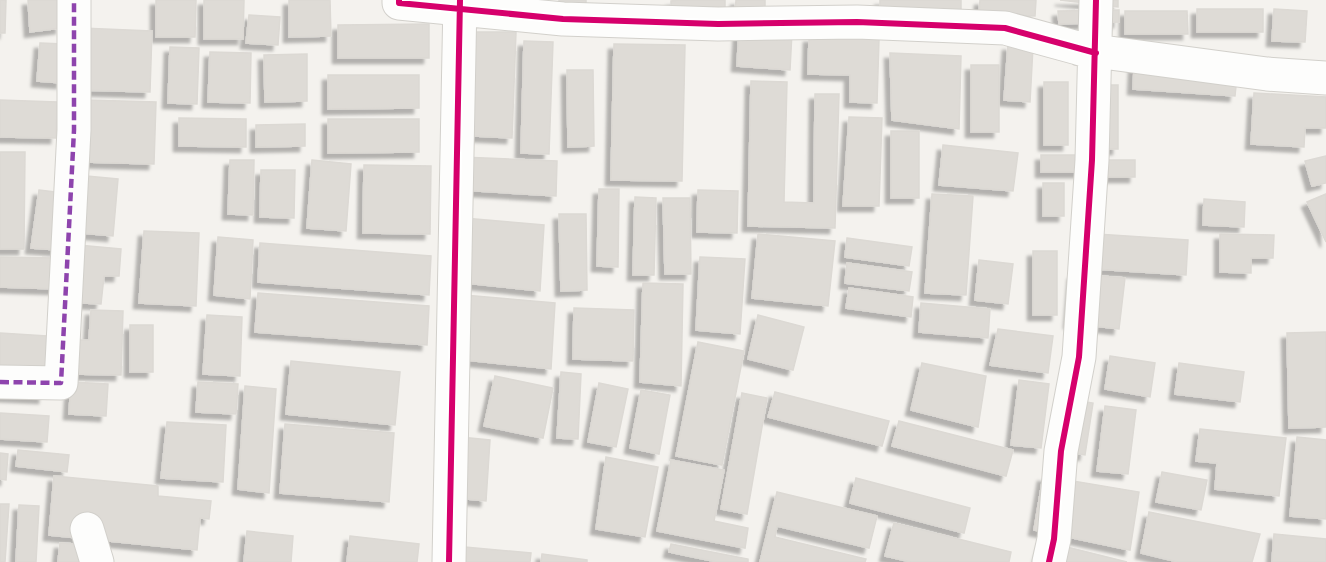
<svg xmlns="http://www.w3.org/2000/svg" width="1326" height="562" viewBox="0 0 1326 562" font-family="Signika,sans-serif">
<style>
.building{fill:#dedbd6;stroke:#dcd9d4;stroke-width:1.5;filter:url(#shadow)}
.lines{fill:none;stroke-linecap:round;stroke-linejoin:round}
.minor-casing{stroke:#d2d0cb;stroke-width:35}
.minor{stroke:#fdfdfc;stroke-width:33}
.quiet{stroke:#8e44ad;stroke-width:4.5;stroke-dasharray:9 4.5;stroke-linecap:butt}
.cycleway-casing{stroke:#fff;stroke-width:10}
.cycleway{stroke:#d6006c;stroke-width:6}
</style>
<defs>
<filter id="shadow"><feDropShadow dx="-5.5" dy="5.5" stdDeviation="1.5" flood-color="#0004"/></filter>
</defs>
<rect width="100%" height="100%" fill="#f4f2ee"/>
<path class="building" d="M0 0H6L5 33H0Z
M28 0H59L61 28 30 32Z
M156 0H196L195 37H156Z
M204 0H244L243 39H204Z
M289 0H330L331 36 289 37Z
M559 0H586V13H559Z
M680 0H725V32H671V1Z
M736 0H765V15L735 14Z
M880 0H961V11L880 10Z
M980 0H1036L1035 16 979 14Z
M1060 0H1118V7Z
M1197 9H1263V32H1197Z
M1274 9 1307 11 1305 42 1272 41Z
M1119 10V22L1059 24 1058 11Z
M1125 11H1187L1188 34H1125Z
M249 15 280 17 278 45 246 43Z
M429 24V58H338V25Z
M81 28 152 31 150 92 79 90Z
M739 29 792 32 790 70 737 66Z
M457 32H516L512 138 454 135Z
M809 37 879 39 877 103 850 102V75L808 74Z
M524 41 553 42 549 154 521 153Z
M40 43 64 44 62 83 37 81Z
M614 44 685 45 682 181 611 180Z
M1008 45 1033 47 1030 102 1004 100Z
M170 47 199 48 197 104 168 103Z
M1135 49 1239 56 1235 96 1133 89Z
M210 52 251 53 250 103 208 102Z
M890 53 961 56 959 129 892 120Z
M307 54V101L265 102 264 55Z
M971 65H999V132H971Z
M567 70H593L594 146 568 147Z
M328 75H419V108L328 109Z
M751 81 787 82 784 202 814 203 815 94H839L835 228 748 226Z
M1044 82H1068V145H1044Z
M1095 85H1118V149H1095Z
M1254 93 1326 97V128H1305L1304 147 1251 144Z
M0 100 57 102 56 138 0 137Z
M86 100 156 102 154 164 84 162Z
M849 117 882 118 879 206H843Z
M179 118 246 119V147L179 146Z
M328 119H419V152L328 153Z
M305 124V146L256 147V125Z
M891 131H919V198H891Z
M943 145 1018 153 1013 191 939 185Z
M0 152H25L24 249H0Z
M1041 155H1084V172H1041Z
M1326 156V183L1312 186 1305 161Z
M461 157 557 161 556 196 461 190Z
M230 160H254L253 215 228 214Z
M312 160 351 164 346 231 307 228Z
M1092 160H1135V177H1092Z
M364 165 431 166 430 234 363 233Z
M261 170H295L294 218 260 217Z
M76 175 118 179 113 236 71 232Z
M1043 183H1064V216H1043Z
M599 189H619L618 267 597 266Z
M39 190 63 193 57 250 31 248Z
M698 190 738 191 737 233 697 232Z
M932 194 973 196 966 295 925 293Z
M1326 194V242L1307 202Z
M635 197 656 198 654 275H633Z
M663 198H690L691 274H665Z
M1204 199 1245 202 1244 227 1203 225Z
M559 214H586L587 290 561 291Z
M452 217 544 225 540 291 447 281Z
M144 231 199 233 196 306 139 303Z
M1081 233 1188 240 1186 275 1079 268Z
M758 234 835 241 828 306 752 298Z
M1220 234 1274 235 1273 258H1251V273L1220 272Z
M218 237 253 240 250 299 214 295Z
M847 238 912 247 909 266 845 257Z
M260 243 431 256 429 295 258 282Z
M67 244 121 249 119 276H104L101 304 65 302Z
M1033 251H1057V315H1033Z
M0 257 58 258 57 289 0 287Z
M700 257 745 259 740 334 696 330Z
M979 260 1013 264 1008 304 975 300Z
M847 263 912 272 909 291 845 283Z
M1073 274 1125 278 1119 329 1069 323Z
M643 283 683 284 681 386 640 382Z
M849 288 913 297 911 317 846 308Z
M258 293 429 306 427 345 255 332Z
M464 295 555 303 551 369 457 359Z
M921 303 990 309 988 338 919 332Z
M574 308 634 310 633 361 573 359Z
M91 310 123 311 121 375 71 374 72 340H89Z
M207 315 242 317 240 376 203 374Z
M758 315 804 327 793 370 748 359Z
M130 325H153V372H130Z
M998 329 1053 336 1048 373 990 365Z
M1326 332V427L1289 428 1287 333Z
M0 333 47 336 44 398 0 396Z
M698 342 744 351 722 465 676 456Z
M1110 356 1155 363 1150 397 1105 389Z
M291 361 400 372 395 425 286 414Z
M922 363 986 376 978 427 911 410Z
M1179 363 1244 372 1240 402 1175 394Z
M561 372 581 374 578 439 557 438Z
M495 376 553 388 543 438 484 426Z
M1019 380 1049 384 1041 448 1011 445Z
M71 382 108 384 106 416 69 414Z
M198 382 238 384 236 414 196 412Z
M599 383 628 389 616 447 588 442Z
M245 386 276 389 269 493 238 489Z
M641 390 670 395 659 454 630 448Z
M775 392 889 421 882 446 768 417Z
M742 393 767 398 747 514 721 509Z
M1062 398 1093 403 1085 455 1053 450Z
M1105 406 1136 410 1128 474 1097 471Z
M0 413 49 416 47 442 0 439Z
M899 421 1013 450 1006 476 892 446Z
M167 422 226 425 223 482 161 478Z
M285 424 394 433 389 502 280 493Z
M1200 429 1286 438 1279 496 1215 489 1217 463 1196 461Z
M450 436 490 440 486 501 447 497Z
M1297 437 1326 440V519L1290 516Z
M18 450 69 455 67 472 16 466Z
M0 453 8 454 6 480 0 479Z
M606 457 658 467 645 537 596 529Z
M671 460 724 470 714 521 748 528 745 548 657 531Z
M1162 472 1207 480 1201 510 1156 502Z
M54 476 158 486V496L211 501 209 519 200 518 197 550 49 535Z
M1043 476 1139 492 1130 550 1034 530Z
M856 478 970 508 964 533 850 503Z
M777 492 877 516 869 548 777 526 775 537 866 559 865 562H760Z
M0 504H9L5 562H0Z
M19 505 39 506 36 562H16Z
M1149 512 1260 534 1252 562H1178L1141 553Z
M894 523 1011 552 1009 562H911L885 556Z
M247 531 293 536 291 562H244Z
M1274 534 1326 539V562H1272Z
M350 536 419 544 417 562H347Z
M1043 541 1127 562H1037Z
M60 543 90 545 89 562H58Z
M671 544 748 559V562H717L669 552Z
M443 545 531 553 530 562H441Z
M542 554 587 560V562H541Z"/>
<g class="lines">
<defs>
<path id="minor" d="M399 0V3L563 19 718 24 857 22 1005 28 1096 53
M1080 49 1267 74 1326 78
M0 382 61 383 74 130V0
M87 529 97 562
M449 562 460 0
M1049 562 1054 539 1061 451 1079 357 1092 160 1096 0"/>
</defs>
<use href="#minor" class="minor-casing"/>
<use href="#minor" class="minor"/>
<path class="quiet" d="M0 382 61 383 74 130V0"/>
<defs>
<path id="cycleway" d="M399 0V3L563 19 718 24 857 22 1005 28 1096 53
M449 562 460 0
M1049 562 1054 539 1061 451 1079 357 1092 160 1096 0"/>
</defs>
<use href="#cycleway" class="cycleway-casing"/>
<use href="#cycleway" class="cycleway"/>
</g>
</svg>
